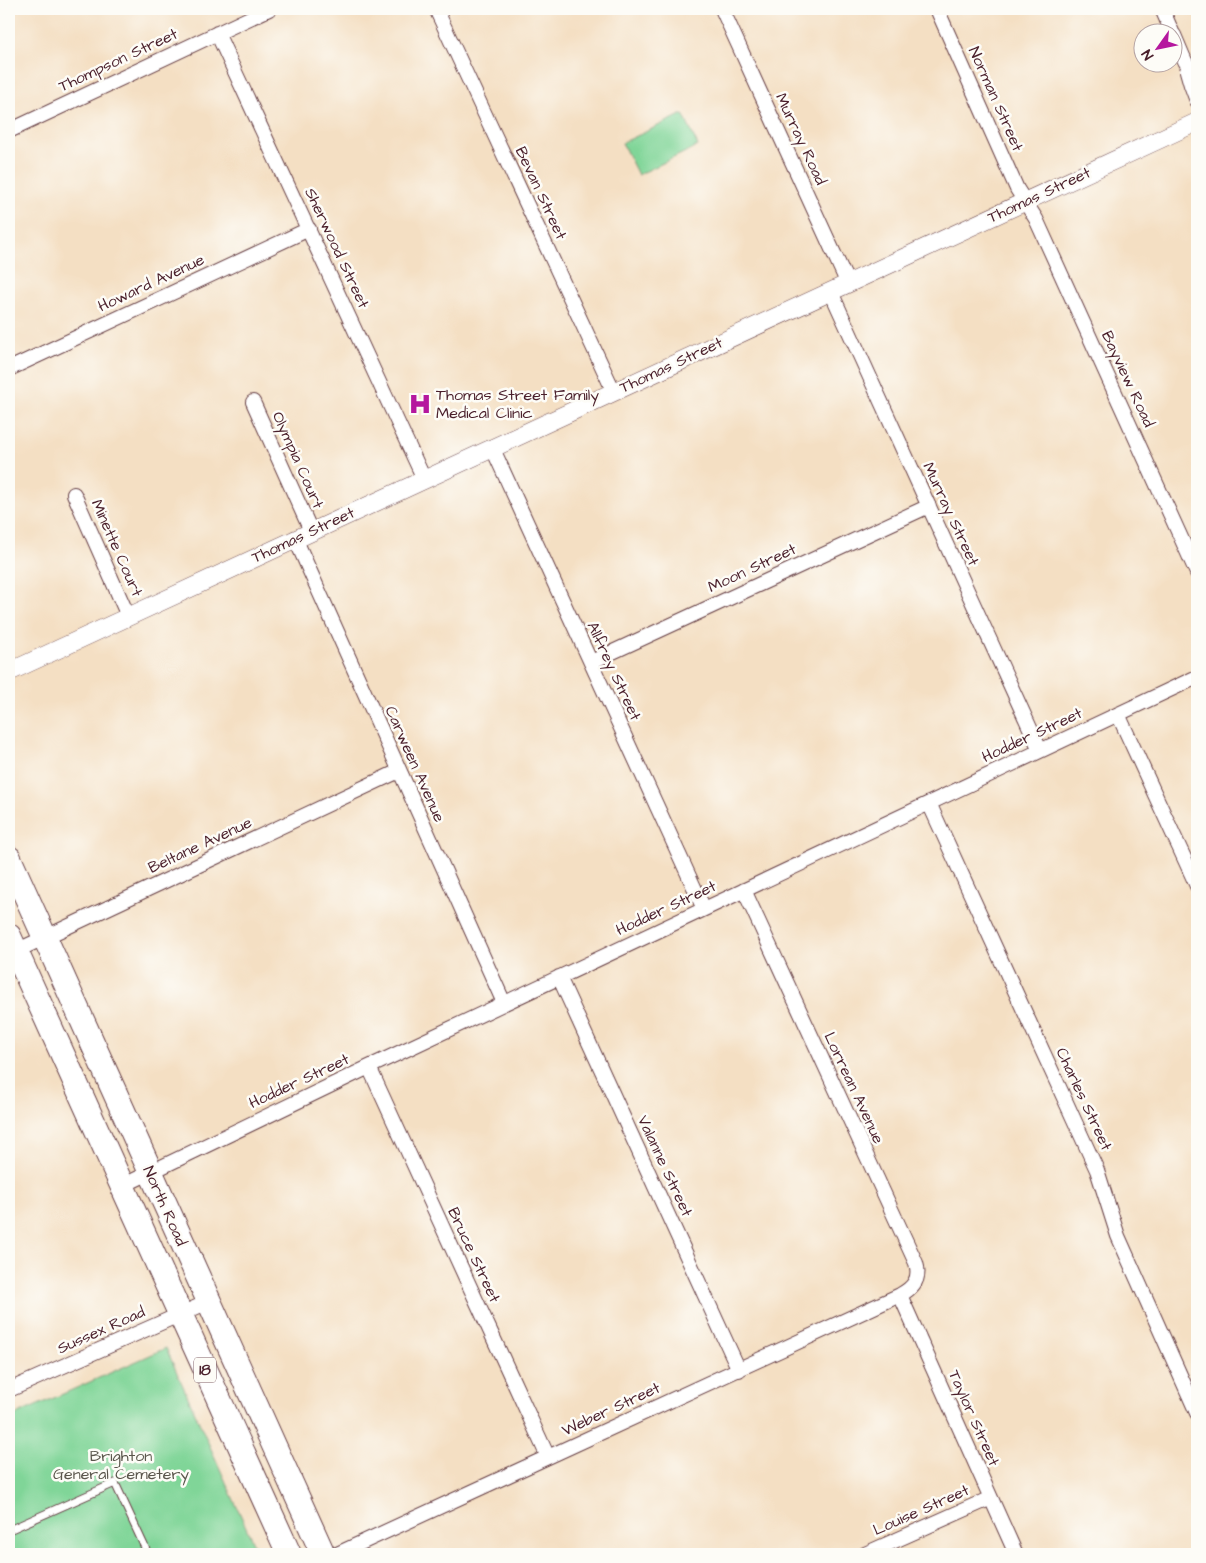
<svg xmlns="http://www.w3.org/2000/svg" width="1206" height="1563" viewBox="0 0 1206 1563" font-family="'Architects Daughter',sans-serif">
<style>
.green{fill:#80d598;stroke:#657a62}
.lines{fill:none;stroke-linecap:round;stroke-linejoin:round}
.service-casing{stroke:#643c42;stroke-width:9}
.minor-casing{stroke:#643c42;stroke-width:16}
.tertiary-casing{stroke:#643c42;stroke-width:19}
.trunk-casing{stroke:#643c42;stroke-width:26}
.service{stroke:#fff;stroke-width:7}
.minor{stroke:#fff;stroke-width:14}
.tertiary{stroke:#fff;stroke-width:18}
.trunk{stroke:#fff;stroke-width:24}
.labels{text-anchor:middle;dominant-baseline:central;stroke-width:5;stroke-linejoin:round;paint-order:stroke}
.shield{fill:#fdfcf7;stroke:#806168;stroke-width:1}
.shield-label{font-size:15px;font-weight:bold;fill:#4a1f2b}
.street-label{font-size:16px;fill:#4a1f2b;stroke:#fdfcf7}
.poi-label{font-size:16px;fill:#4a1f2b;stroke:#fdfcf7;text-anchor:start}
.park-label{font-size:16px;fill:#5a564c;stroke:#fdfcf7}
</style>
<rect width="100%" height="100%" fill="#fdfcf7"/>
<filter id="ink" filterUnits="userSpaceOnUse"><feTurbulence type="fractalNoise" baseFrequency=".02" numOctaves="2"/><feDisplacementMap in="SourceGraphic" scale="10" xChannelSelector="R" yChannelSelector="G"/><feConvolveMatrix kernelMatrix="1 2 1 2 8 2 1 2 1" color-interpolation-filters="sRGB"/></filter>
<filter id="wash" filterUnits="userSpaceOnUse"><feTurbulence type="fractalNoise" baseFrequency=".0096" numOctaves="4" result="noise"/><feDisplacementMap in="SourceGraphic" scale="20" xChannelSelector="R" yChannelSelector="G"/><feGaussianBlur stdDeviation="1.12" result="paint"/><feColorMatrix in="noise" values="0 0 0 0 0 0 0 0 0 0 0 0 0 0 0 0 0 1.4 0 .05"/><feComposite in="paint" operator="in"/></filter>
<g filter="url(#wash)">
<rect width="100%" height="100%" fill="#f4dfc3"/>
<path class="green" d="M683 114 698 146 638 175 622 143Z
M166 1348 258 1554H9V1418Z"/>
</g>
<g filter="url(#ink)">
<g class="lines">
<defs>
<path id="service" d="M9 1530 115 1483 148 1554"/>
<path id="minor" d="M436 9 614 392
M722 9 848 284
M937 9 1017 189 1036 219 1197 573
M1162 9 1172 32
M217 33 424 479
M1174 35 1185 61 1197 80
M1187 71 1191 85 1197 101
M9 131 269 9
M831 292 1040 750
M9 369 309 229
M253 402 311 531
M492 447 704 909
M74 494 128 616
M295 538 504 1003
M591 662 929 506
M1118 714 1197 886
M929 803 1097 1170 1118 1236 1197 1413
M16 951 399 771
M559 977 739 1370
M369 1067 548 1457
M122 1186 369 1067 1197 677
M900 1295 1016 1554
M9 1390 208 1302
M337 1554 900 1295C913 1288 921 1279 916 1263L744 890
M865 1554 991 1498"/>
<path id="tertiary" d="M9 672 1197 122"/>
<path id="trunk" d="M9 858 323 1554
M9 936 289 1554"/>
</defs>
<use href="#service" class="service-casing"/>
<use href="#minor" class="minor-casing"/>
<use href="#tertiary" class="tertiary-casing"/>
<use href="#trunk" class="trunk-casing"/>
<use href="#service" class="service"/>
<use href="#minor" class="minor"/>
<use href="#tertiary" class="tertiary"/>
<use href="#trunk" class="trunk"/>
</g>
</g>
<defs>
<symbol id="hospital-bare" viewBox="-9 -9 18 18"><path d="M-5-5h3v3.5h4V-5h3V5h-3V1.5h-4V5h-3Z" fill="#b5179e" stroke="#fdfcf7" stroke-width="2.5" paint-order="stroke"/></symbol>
</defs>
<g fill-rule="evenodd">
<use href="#hospital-bare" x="404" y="388" width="32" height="32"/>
</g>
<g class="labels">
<rect class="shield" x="194" y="1357.5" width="22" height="25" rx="4"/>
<g class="shield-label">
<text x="205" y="1370">18</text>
</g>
<g class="street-label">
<text transform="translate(118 60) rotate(-25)">Thompson Street</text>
<text transform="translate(996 99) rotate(66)">Norman Street</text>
<text transform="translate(801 139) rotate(65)">Murray Road</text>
<text transform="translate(541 193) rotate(65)">Bevan Street</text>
<text transform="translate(1039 195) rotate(-25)">Thomas Street</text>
<text transform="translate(337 248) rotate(65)">Sherwood Street</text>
<text transform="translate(151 283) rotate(-25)">Howard Avenue</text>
<text transform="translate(671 365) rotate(-25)">Thomas Street</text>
<text transform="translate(1128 379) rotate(65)">Bayview Road</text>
<text transform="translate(298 460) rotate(66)">Olympia Court</text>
<text transform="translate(951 514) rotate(65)">Murray Street</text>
<text transform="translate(303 535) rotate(-25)">Thomas Street</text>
<text transform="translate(117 548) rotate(66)">Minette Court</text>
<text transform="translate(752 568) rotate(-25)">Moon Street</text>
<text transform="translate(614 671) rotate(65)">Allfrey Street</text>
<text transform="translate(1032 735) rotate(-25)">Hodder Street</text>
<text transform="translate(415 764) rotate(66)">Carween Avenue</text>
<text transform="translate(200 845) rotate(-25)">Beltane Avenue</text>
<text transform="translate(666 908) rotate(-25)">Hodder Street</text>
<text transform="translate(299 1081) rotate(-25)">Hodder Street</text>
<text transform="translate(854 1088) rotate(65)">Lorrean Avenue</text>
<text transform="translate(1084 1099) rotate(65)">Charles Street</text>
<text transform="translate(665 1166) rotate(65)">Valanne Street</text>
<text transform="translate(165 1206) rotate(66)">North Road</text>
<text transform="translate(474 1255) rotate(65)">Bruce Street</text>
<text transform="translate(101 1330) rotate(-24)">Sussex Road</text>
<text transform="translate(611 1409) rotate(-25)">Weber Street</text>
<text transform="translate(974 1418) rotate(66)">Taylor Street</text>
<text transform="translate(921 1510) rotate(-24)">Louise Street</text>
</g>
<g class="poi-label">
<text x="436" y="395">Thomas Street Family<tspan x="436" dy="18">Medical Clinic</tspan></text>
</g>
<g class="park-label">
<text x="121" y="1456">Brighton<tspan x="121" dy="18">General Cemetery</tspan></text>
</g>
</g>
<rect width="1206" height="1563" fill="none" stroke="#fdfcf7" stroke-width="30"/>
<g transform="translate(1158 48) rotate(237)"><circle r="24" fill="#fdfcf7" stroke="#b5a4a5"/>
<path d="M0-4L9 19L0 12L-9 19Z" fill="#b5179e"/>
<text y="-8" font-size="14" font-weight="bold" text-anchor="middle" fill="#4a1f2b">N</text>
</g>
</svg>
